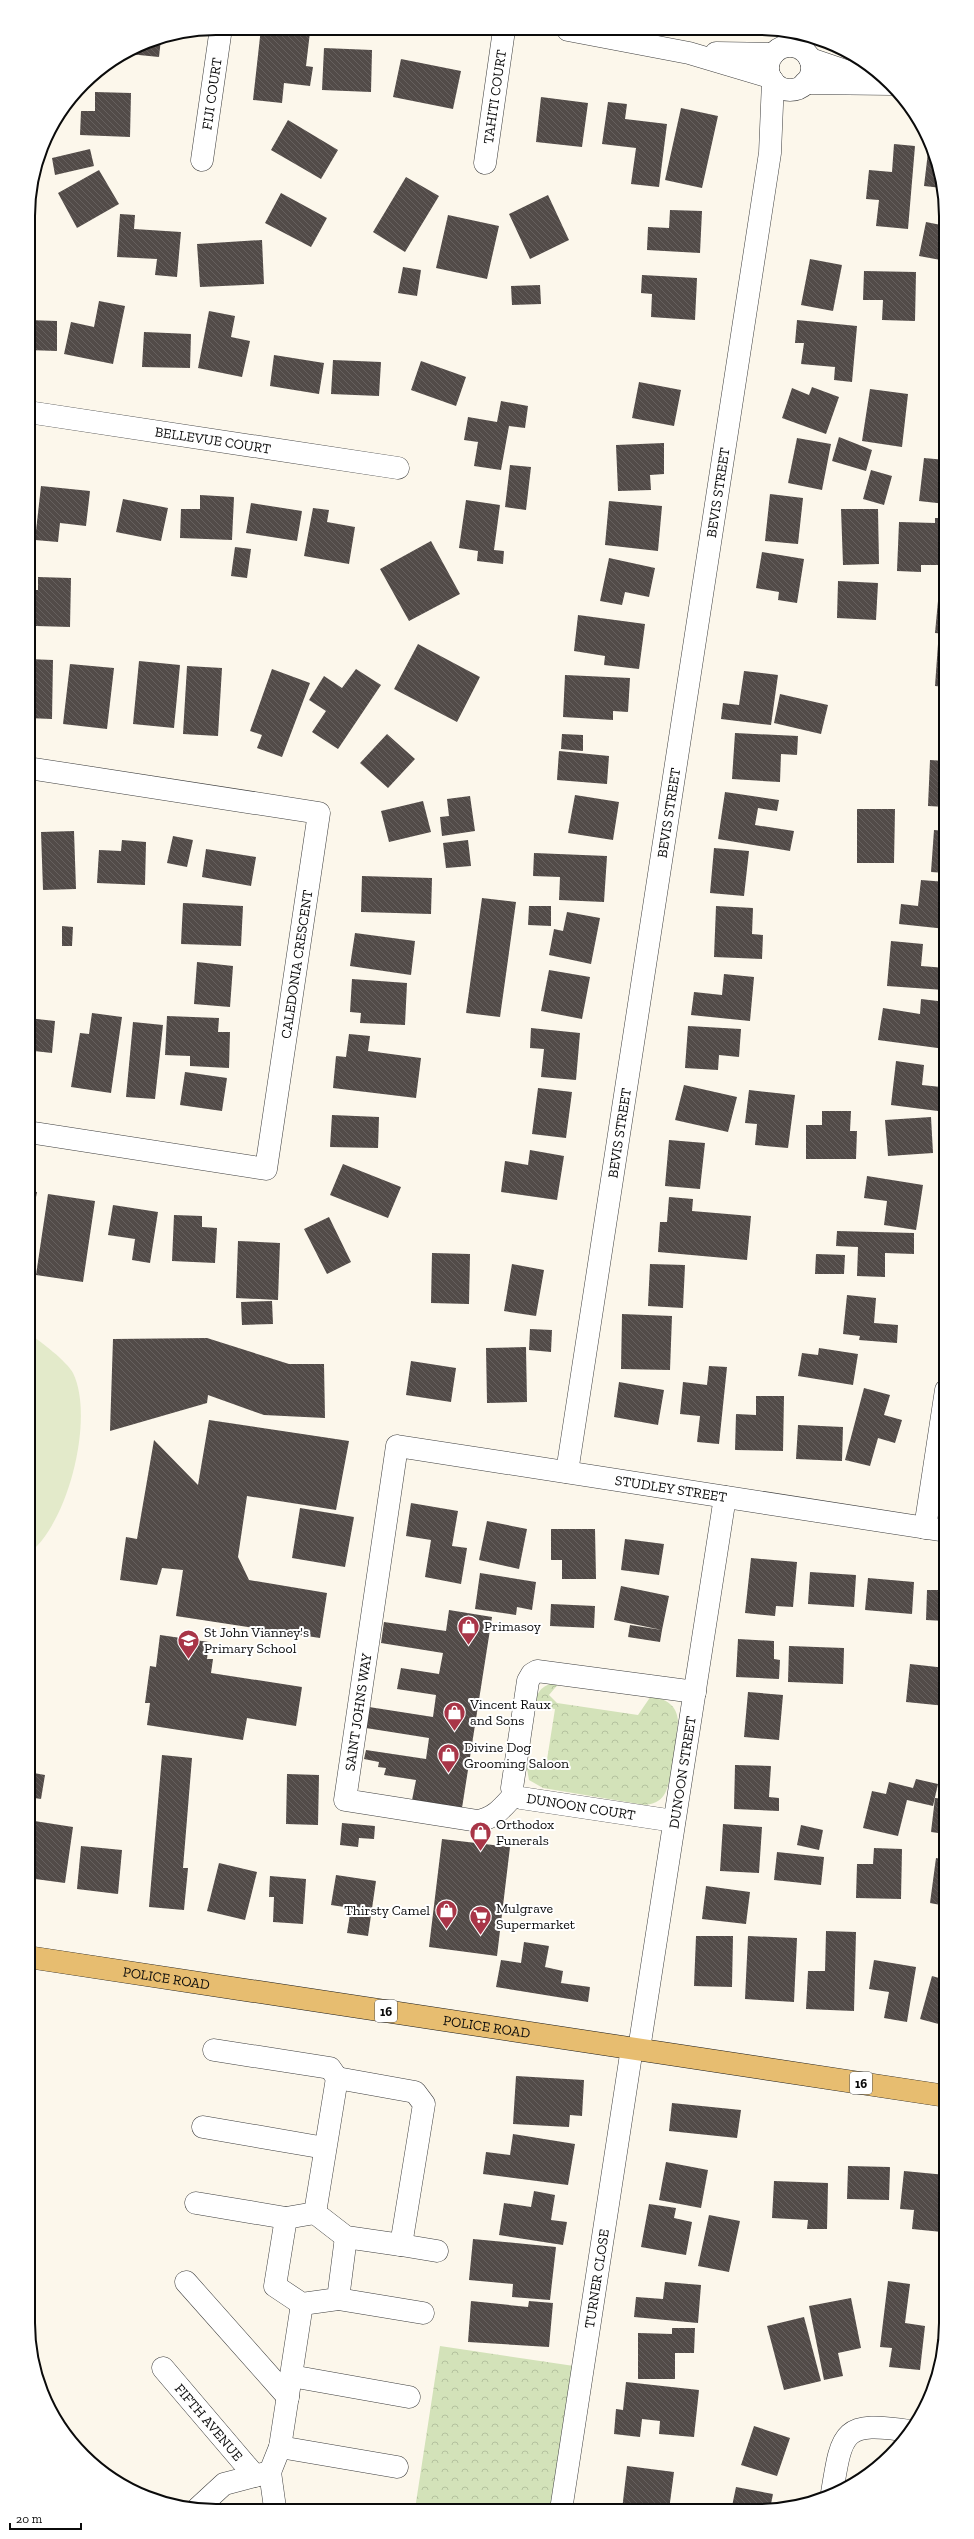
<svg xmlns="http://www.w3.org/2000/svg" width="974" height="2539" viewBox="0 0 974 2539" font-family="'Zilla Slab',serif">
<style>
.park{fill:url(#park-crowns)}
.pitch{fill:#e3eaca}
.building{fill:url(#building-back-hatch)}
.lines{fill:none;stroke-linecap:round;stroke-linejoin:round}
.minor-casing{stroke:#3e3e3e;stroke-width:23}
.major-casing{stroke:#1c1c1c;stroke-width:23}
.minor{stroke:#fff;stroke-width:22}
.major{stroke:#e7bd70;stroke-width:22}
.labels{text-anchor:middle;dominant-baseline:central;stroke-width:4;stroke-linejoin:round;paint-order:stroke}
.shield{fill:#fff;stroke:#545454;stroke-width:1}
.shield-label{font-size:13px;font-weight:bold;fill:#0b0b0b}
.street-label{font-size:14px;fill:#0b0b0b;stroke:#fff}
.poi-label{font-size:14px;fill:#0b0b0b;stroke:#fff;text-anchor:start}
.rim{fill:none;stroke:#0b0b0b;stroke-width:2}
</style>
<defs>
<pattern id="park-crowns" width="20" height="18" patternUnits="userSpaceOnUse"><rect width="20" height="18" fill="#d3e2b9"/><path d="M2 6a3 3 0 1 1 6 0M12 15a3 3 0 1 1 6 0" fill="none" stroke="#b4c19e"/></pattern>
<pattern id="building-back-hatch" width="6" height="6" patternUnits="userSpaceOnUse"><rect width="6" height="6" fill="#524b48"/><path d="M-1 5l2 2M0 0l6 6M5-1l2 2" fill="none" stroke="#66605e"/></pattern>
</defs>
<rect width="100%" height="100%" fill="#fcf7eb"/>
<path class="park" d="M560 1682 549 1695 557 1703 638 1715 651 1696C666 1699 677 1705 678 1721 676 1738 672 1783 664 1795 659 1802 653 1804 645 1805L543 1788 529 1780 526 1763 546 1766 555 1709 534 1706C537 1690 543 1684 560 1682Z
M440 2346 574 2366 550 2510 415 2509Z"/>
<path class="pitch" d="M28 1334C39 1339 68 1363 73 1373 95 1418 68 1525 28 1554Z"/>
<path class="building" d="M261 28 310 32 306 66 313 67 310 86 284 83 282 103 253 100Z
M161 39 159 57 129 54 144 42Z
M324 48 372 50 371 92 322 90Z
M401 59 461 71 453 109 393 97Z
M95 92 131 93 130 137 80 135 81 111H95Z
M541 97 588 103 582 147 536 142Z
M608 102 627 104 625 119 667 124 659 187 631 184 636 148 602 144Z
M681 108 718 116 702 188 665 180Z
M288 120 338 150 321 179 271 150Z
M894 144 915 146 908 229 876 226 879 200 866 199 869 170 892 172Z
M90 149 94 166 55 175 52 158Z
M928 152 934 153 940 167 942 188 924 186Z
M99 170 119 204 77 228 58 193Z
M406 177 439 196 405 252 373 232Z
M281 193 327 218 311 247 265 223Z
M548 195 569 240 530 259 509 214Z
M670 210 702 211 700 253 647 250 648 227 669 228Z
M120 214 135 215 134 229 181 232 177 277 155 275 157 259 117 257Z
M448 215 499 226 487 279 436 268Z
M926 222 946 226V261L919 256Z
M262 240 264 284 200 287 197 244Z
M810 259 842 265 833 311 801 305Z
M403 267 421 270 417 296 398 293Z
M864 271 916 272 915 321 882 320 883 300H863Z
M642 275 697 278 695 320 651 317 652 294 641 293Z
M540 285 541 304 512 305 511 286Z
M99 301 125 306 113 364 64 354 71 322 94 327Z
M209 311 235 316 231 337 250 341 242 377 198 368Z
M28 320 57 321V351L28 350Z
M797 320 857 326 852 382 834 380 835 367 801 364 804 343H795Z
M144 332 191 334 190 368 142 367Z
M274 355 324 363 319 394 270 386Z
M333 360 381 362 379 396 331 394Z
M421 361 466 377 456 406 411 390Z
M639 382 681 390 674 426 632 418Z
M812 387 839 397 826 434 782 418 792 388 809 395Z
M870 389 908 394 902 447 862 441Z
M501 401 528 406 525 428 509 426 501 470 474 466 478 442 464 440 468 417 497 422Z
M839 437 872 450 866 471 832 461Z
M797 438 831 444 822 490 788 483Z
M664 443V474L650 475 651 490 618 491 616 445Z
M924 458 946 460V504L919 501Z
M510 465 531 467 526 510 505 507Z
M871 470 892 476 884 505 863 499Z
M41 486 90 491 86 526 60 523 58 542 35 540Z
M770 494 803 498 798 544 765 541Z
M200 495 234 497 232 540 180 538 181 509H200Z
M123 499 168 508 161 541 116 532Z
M466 500 500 505 494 550 504 551 503 564 477 561 478 551 459 548Z
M609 501 662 506 658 551 605 545Z
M251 503 302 511 297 541 246 533Z
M313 508 329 510 327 522 355 527 349 564 304 556Z
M841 509H878L879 564 843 565Z
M935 518H946V555L943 554 942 565H921V572L897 571 899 522 935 523Z
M431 541 460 594 409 621 380 569Z
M235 547 251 549 247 578 231 576Z
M762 552 804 559 797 603 778 600 779 592 756 588Z
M609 558 655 568 649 597 625 592 622 605 600 601Z
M38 577 71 578 70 627 36 626V609H28V590H38Z
M838 581 878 583 876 620 837 618Z
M938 601H946V634L935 633Z
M578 615 645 624 639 669 604 665 605 656 574 651Z
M418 644 480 677 457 722 394 689Z
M938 644H946V687L935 686Z
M28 659 53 660 52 719 28 718Z
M139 661 180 665 174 728 133 724Z
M70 664 114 668 107 729 63 724Z
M187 666 222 668 218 736 183 734Z
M272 669 310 683 282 757 257 748 262 735 250 731Z
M356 669 381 685 338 749 312 732 326 711 309 700 324 676 342 688Z
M744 671 778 675 771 725 721 719 723 703 739 705Z
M565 675 630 678 628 712 613 711V720L563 717Z
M780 694 828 705 821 734 774 723Z
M941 712H946V730H940Z
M735 733 798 736 797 755 781 754 780 782 732 779Z
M387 734 415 759 388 788 360 763Z
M562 734 583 735V751L561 749Z
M559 751 609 756 607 784 557 780Z
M930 760 946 761V807L928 806Z
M725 792 779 800 777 811 758 808 755 825 794 831 790 851 718 839Z
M575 795 619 802 613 840 568 833Z
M470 796 475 831 442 836 440 817 449 816 447 799Z
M423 801 431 832 389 842 381 811Z
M857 809H895L894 863H857Z
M934 830 946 831V873L931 872Z
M74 831 76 889 43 890 41 832Z
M173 836 193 840 187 867 167 863Z
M122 840 146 842 145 885 97 883 99 850 121 851Z
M468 840 471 866 446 868 443 843Z
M714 848 749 851 744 896 710 893Z
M206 849 256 857 251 886 202 877Z
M534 853 607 856 604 902 559 900 560 877 533 876Z
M362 876 432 878 431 914 361 912Z
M921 880 946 882V929L899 924 901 904 918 906Z
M482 898 516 902 500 1017 466 1013Z
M183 903 243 906 241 946 181 944Z
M529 906H551V926L528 925Z
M716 906 753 908 752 934 763 935 762 959 714 957Z
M567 912 600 918 591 964 549 955 554 929 563 931Z
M62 926 73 927 72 946H62Z
M355 933 415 941 411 975 350 966Z
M891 941 923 944 921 966 946 968 944 990 887 986Z
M197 962 233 966 230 1007 194 1004Z
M549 970 590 977 582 1019 541 1011Z
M724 974 754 977 750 1021 691 1015 694 992 722 995Z
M352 979 407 983 405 1025 360 1023 361 1013 350 1012Z
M921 999 946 1002 945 1049 878 1040 883 1008 920 1014Z
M92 1013 122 1017 111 1093 71 1087 80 1033 89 1034Z
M167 1016 219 1018 218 1032H230L229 1068 190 1066V1056L165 1055Z
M28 1018 55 1021 52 1053 34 1051 32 1075H28Z
M133 1022 163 1025 155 1099 126 1097Z
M688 1026 741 1029 739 1057 719 1055 718 1070 685 1068Z
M531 1028 580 1033 576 1080 541 1077 544 1049 530 1048Z
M349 1034 370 1036 368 1051 421 1058 416 1098 333 1088 336 1056 346 1057Z
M896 1061 924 1065 922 1085 941 1087 938 1111 891 1105Z
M185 1072 227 1078 222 1111 180 1105Z
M684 1085 737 1097 728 1132 675 1120Z
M538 1088 572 1092 566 1138 532 1134Z
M749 1090 795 1095 788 1148 755 1145 757 1124 745 1123Z
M822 1111H851L850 1131H857L856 1159H806V1125H822Z
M332 1115 379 1117 378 1148 330 1147Z
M931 1117 933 1153 888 1156 885 1120Z
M669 1140 705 1143 700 1189 665 1186Z
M530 1150 564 1156 557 1200 501 1192 505 1161 528 1165Z
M343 1164 401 1187 388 1218 330 1195Z
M867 1176 923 1185 916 1230 884 1225 887 1201 864 1198Z
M28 1191 37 1192 30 1227H28Z
M48 1194 95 1201 83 1282 36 1275Z
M669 1197 693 1199 692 1211 751 1216 747 1260 658 1252 660 1222H667Z
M113 1205 158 1212 150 1263 132 1260 135 1239 108 1235Z
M174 1215 202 1216V1227L217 1228 215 1263 172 1261Z
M329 1217 351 1262 327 1274 304 1229Z
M837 1231 914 1233V1254L885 1253V1277L857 1276 858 1247 836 1246Z
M28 1241H32V1279H28Z
M238 1241 280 1243 278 1300 236 1298Z
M432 1253 470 1254 469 1304 431 1303Z
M816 1254 845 1255 844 1274H815Z
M512 1264 544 1270 536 1316 504 1311Z
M650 1264 685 1265 683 1308 648 1306Z
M847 1295 876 1298 874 1323 898 1325 897 1343 859 1340 860 1336 843 1334Z
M272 1301 273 1324 242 1325 241 1302Z
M622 1314 672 1316 670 1370 621 1369Z
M530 1329 552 1330 551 1352 529 1350Z
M207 1338 289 1364H324L325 1418 264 1415 208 1395 207 1403 110 1431 113 1339Z
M526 1347 527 1402 487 1403 486 1348Z
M819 1348 858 1354 853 1385 798 1376 802 1353 818 1355Z
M411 1361 456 1368 451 1402 406 1395Z
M709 1366 727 1367 719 1444 697 1442 700 1416 680 1414 683 1382 707 1385Z
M619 1382 664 1390 658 1425 614 1417Z
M864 1388 890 1395 884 1415 902 1420 895 1443 878 1438 870 1466 845 1460Z
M756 1396H784L783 1451 735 1450 736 1414 756 1415Z
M209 1420 349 1441 336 1510 247 1496 238 1557 249 1580 327 1593 320 1638 176 1616 183 1570 162 1568 157 1585 120 1580 126 1537 137 1539 154 1440 198 1485Z
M798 1425 843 1427 842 1461 796 1459Z
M411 1503 458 1511 452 1546 467 1548 461 1584 425 1577 431 1540 406 1536Z
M300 1508 354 1517 345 1567 292 1558Z
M487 1521 527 1529 519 1569 479 1560Z
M551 1529H595L596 1579H562V1560H551Z
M625 1539 664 1544 659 1575 621 1570Z
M751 1558 797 1562 793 1607 776 1606 775 1616 745 1613Z
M810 1572 856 1575 854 1607 808 1604Z
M480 1573 536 1582 532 1610 517 1607 516 1615 475 1609Z
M868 1578 914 1582 912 1614 865 1610Z
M621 1586 669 1596 662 1630 614 1620Z
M927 1590H946V1621L926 1620Z
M551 1604 595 1606 594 1628 550 1626Z
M449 1610 492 1617 462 1808 412 1800 416 1780 384 1775 386 1768 378 1767 379 1762 364 1759 366 1750 426 1759 429 1738 366 1728 369 1707 433 1717 436 1695 397 1689 401 1668 439 1674 443 1653 381 1643 384 1622 446 1631Z
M630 1625 662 1630 660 1642 628 1637Z
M160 1635 209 1642 207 1659H213L211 1673 302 1687 296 1726 247 1718 243 1740 147 1725 150 1703H145L150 1666 156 1667Z
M738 1639 774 1641V1659L780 1660 779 1679 736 1677Z
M789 1646 844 1648 843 1684 788 1682Z
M910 1664 946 1668V1706L906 1702Z
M748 1692 783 1695 779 1740 744 1737Z
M162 1755 192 1758 183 1868H188L184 1910 149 1907Z
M735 1765 771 1766 769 1797 779 1798V1811L734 1809Z
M28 1772 45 1775 41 1799 28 1797Z
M287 1774 319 1775 318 1825 286 1824Z
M916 1779 938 1784 933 1806 907 1800 898 1836 863 1828 872 1791 886 1794 889 1782 913 1788Z
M935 1798 946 1799V1834L931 1832Z
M28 1820 73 1827 65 1883 28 1878Z
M342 1823 375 1826 374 1839 359 1838 358 1847 340 1845Z
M723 1824 762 1827 759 1873 720 1871Z
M801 1825 823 1830 819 1850 797 1845Z
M442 1839 510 1847 497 1956 429 1947Z
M81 1846 122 1850 118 1894 77 1889Z
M874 1848 902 1849 901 1899 856 1898 857 1864H873Z
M777 1852 824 1857 821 1885 774 1880Z
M936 1858 946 1860V1906L930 1903Z
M219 1863 257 1872 245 1920 207 1911Z
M336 1875 376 1881 368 1936 347 1933 351 1908 331 1905Z
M270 1876 306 1879 303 1924 273 1922 274 1897H269Z
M706 1886 750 1892 746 1924 702 1919Z
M826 1931 856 1932 854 2011 806 2009 808 1971H825Z
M696 1936H733L732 1987 694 1986Z
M748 1936 797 1938 794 2002 745 1999Z
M524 1942 549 1946 545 1967 563 1971 561 1983 590 1987 588 2002 496 1987 501 1960 521 1963Z
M874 1960 916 1967 907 2022 884 2018 889 1992 869 1989Z
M932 1976 946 1980V2026L920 2019Z
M516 2076 584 2080 582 2116 570 2115 569 2127 513 2124Z
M672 2103 741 2110 737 2138 669 2131Z
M513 2134 575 2144 568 2185 483 2174 486 2152 510 2155Z
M666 2162 708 2170 701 2208 659 2200Z
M848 2166 890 2167 889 2200 847 2199Z
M904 2171 946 2175 942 2232 912 2229 914 2210 900 2209Z
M774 2181 828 2183 827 2229H807L808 2220 772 2218Z
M534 2191 555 2195 551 2220 567 2222 563 2245 499 2235 504 2203 531 2207Z
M649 2204 676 2208 674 2218 692 2222 686 2255 641 2247Z
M709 2215 740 2221 729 2272 698 2266Z
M473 2239 556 2247 550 2300 512 2297 513 2284 469 2280Z
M888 2281 910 2284 905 2323 925 2326 920 2370 889 2367 892 2348 880 2347Z
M665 2282 701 2285 698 2323 634 2317 636 2297 663 2299Z
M851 2298 861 2348 838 2353 843 2376 824 2380 809 2306Z
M471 2301 528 2307 529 2301 553 2303 549 2347 468 2342Z
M804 2317 821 2381 784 2390 767 2326Z
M672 2328H695L694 2353H675V2379H638V2333L672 2334Z
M937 2339H945L936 2382H935Z
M626 2382 699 2390 694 2437 659 2434 660 2421 642 2419 640 2437 614 2434 616 2409 623 2410Z
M754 2426 790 2438 777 2476 741 2465Z
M627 2466 674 2472 669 2510H622Z
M736 2487 773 2494 770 2509 731 2511Z"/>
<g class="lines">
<defs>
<g id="minor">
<path d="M568 30 689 53 770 77"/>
<circle cx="790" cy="68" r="22"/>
<path d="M716 53 773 54"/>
<path d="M810 59 863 77"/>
<path d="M805 83 892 84"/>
<path id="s1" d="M202 160 221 28"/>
<path id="s2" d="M485 163 504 30"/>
<path id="s3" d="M28 412 398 468"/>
<path id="s4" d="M28 1132 266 1169 319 813 28 768"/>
<path id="s5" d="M567 1472 770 153 773 81"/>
<path d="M925 1528 946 1390"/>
<path id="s6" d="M514 1795C503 1807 495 1818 478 1821L345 1800 397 1446 946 1531"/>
<path d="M674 1821 521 1798 514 1795 512 1788 528 1681 532 1674 537 1671 695 1692"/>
<path id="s7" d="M639 2049 725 1497"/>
<path d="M214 2050 330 2068 337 2078 315 2213 286 2218 275 2286 302 2304 338 2299 346 2237"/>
<path d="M203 2127 325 2148"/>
<path d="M196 2203 286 2218"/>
<path d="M315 2213 346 2237 401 2245 424 2104 415 2092 337 2078"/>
<path d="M401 2245 437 2251"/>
<path d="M186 2282 288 2397"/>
<path d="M338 2299 423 2313"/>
<path id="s8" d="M163 2368 255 2476"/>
<path d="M291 2376 409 2397"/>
<path d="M280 2447 397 2467"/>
<path d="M270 2472 275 2508"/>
<path d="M832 2493C842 2430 843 2421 910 2431"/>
<path d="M198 2508 224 2484 270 2472 280 2447 302 2304"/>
<path id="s9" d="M561 2510 632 2048"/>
</g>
<g id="major">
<path id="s10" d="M28 1957 946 2096"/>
</g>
</defs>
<use href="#minor" class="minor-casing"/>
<use href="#major" class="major-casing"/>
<use href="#minor" class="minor"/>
<use href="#major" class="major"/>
</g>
<defs>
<symbol id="shop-pin" viewBox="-11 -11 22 30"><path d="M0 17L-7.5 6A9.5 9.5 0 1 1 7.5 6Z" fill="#a83547" stroke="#fff"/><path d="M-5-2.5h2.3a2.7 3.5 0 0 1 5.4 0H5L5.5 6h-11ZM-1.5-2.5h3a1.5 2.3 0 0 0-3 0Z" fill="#fff"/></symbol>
<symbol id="school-pin" viewBox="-11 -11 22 30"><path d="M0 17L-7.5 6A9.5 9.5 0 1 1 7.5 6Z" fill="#a83547" stroke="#fff"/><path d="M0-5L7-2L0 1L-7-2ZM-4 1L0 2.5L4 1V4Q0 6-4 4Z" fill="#fff"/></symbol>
<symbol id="supermarket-pin" viewBox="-11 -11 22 30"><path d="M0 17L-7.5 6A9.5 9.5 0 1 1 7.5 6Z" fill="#a83547" stroke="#fff"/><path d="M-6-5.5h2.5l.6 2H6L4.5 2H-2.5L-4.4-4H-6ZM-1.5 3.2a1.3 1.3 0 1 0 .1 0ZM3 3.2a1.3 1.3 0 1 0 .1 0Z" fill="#fff"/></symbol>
</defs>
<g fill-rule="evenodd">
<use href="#shop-pin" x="456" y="1614" width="25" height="34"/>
<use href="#school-pin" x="176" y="1628" width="25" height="34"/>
<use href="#shop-pin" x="442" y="1700" width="25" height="34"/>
<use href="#shop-pin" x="436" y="1742" width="25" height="34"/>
<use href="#shop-pin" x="468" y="1820" width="25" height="34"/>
<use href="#shop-pin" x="434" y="1898" width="25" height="34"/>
<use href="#supermarket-pin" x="468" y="1904" width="25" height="34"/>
</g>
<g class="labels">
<g class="shield">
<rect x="375" y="2000" width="22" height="22" rx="3"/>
<rect x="850" y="2072" width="22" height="22" rx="3"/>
</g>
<g class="shield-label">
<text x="386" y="2011">16</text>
<text x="861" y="2083">16</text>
</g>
<g class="street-label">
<text stroke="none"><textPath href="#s1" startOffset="67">FIJI COURT</textPath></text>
<text stroke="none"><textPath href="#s2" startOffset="67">TAHITI COURT</textPath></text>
<text stroke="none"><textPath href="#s3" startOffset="187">BELLEVUE COURT</textPath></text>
<text stroke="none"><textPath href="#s5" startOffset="991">BEVIS STREET</textPath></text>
<text stroke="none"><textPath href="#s5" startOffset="667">BEVIS STREET</textPath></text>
<text stroke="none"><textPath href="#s4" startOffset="448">CALEDONIA CRESCENT</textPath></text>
<text stroke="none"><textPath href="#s5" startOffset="343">BEVIS STREET</textPath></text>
<text stroke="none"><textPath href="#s6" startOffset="815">STUDLEY STREET</textPath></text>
<text stroke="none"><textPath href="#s6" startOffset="269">SAINT JOHNS WAY</textPath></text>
<text stroke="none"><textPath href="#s7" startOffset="280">DUNOON STREET</textPath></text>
<text transform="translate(581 1807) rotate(9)">DUNOON COURT</text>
<text stroke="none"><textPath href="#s10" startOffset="140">POLICE ROAD</textPath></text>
<text stroke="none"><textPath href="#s10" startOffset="464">POLICE ROAD</textPath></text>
<text stroke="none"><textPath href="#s9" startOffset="234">TURNER CLOSE</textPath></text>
<text stroke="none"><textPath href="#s8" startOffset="71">FIFTH AVENUE</textPath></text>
</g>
<g class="poi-label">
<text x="484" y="1626">Primasoy</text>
<text x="204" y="1632">St John Vianney's<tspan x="204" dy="16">Primary School</tspan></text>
<text x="470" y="1704">Vincent Raux<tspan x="470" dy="16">and Sons</tspan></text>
<text x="464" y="1747">Divine Dog<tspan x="464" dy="16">Grooming Saloon</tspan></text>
<text x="496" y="1824">Orthodox<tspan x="496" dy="16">Funerals</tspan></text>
<text x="496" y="1908">Mulgrave<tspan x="496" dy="16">Supermarket</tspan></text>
<text x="430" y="1910" text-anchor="end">Thirsty Camel</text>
</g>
</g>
<path d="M0 0H974V2539H0ZM216 35H758A181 181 0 0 1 939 216V2323A181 181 0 0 1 758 2504H216A181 181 0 0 1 35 2323V216A181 181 0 0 1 216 35Z" fill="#fff" fill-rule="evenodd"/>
<path class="rim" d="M216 35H758A181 181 0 0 1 939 216V2323A181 181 0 0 1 758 2504H216A181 181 0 0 1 35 2323V216A181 181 0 0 1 216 35Z"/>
<path d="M10 2523v6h71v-6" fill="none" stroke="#0b0b0b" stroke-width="2"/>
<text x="16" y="2523" font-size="12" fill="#0b0b0b" stroke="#ffffff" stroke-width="3" paint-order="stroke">20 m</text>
</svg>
